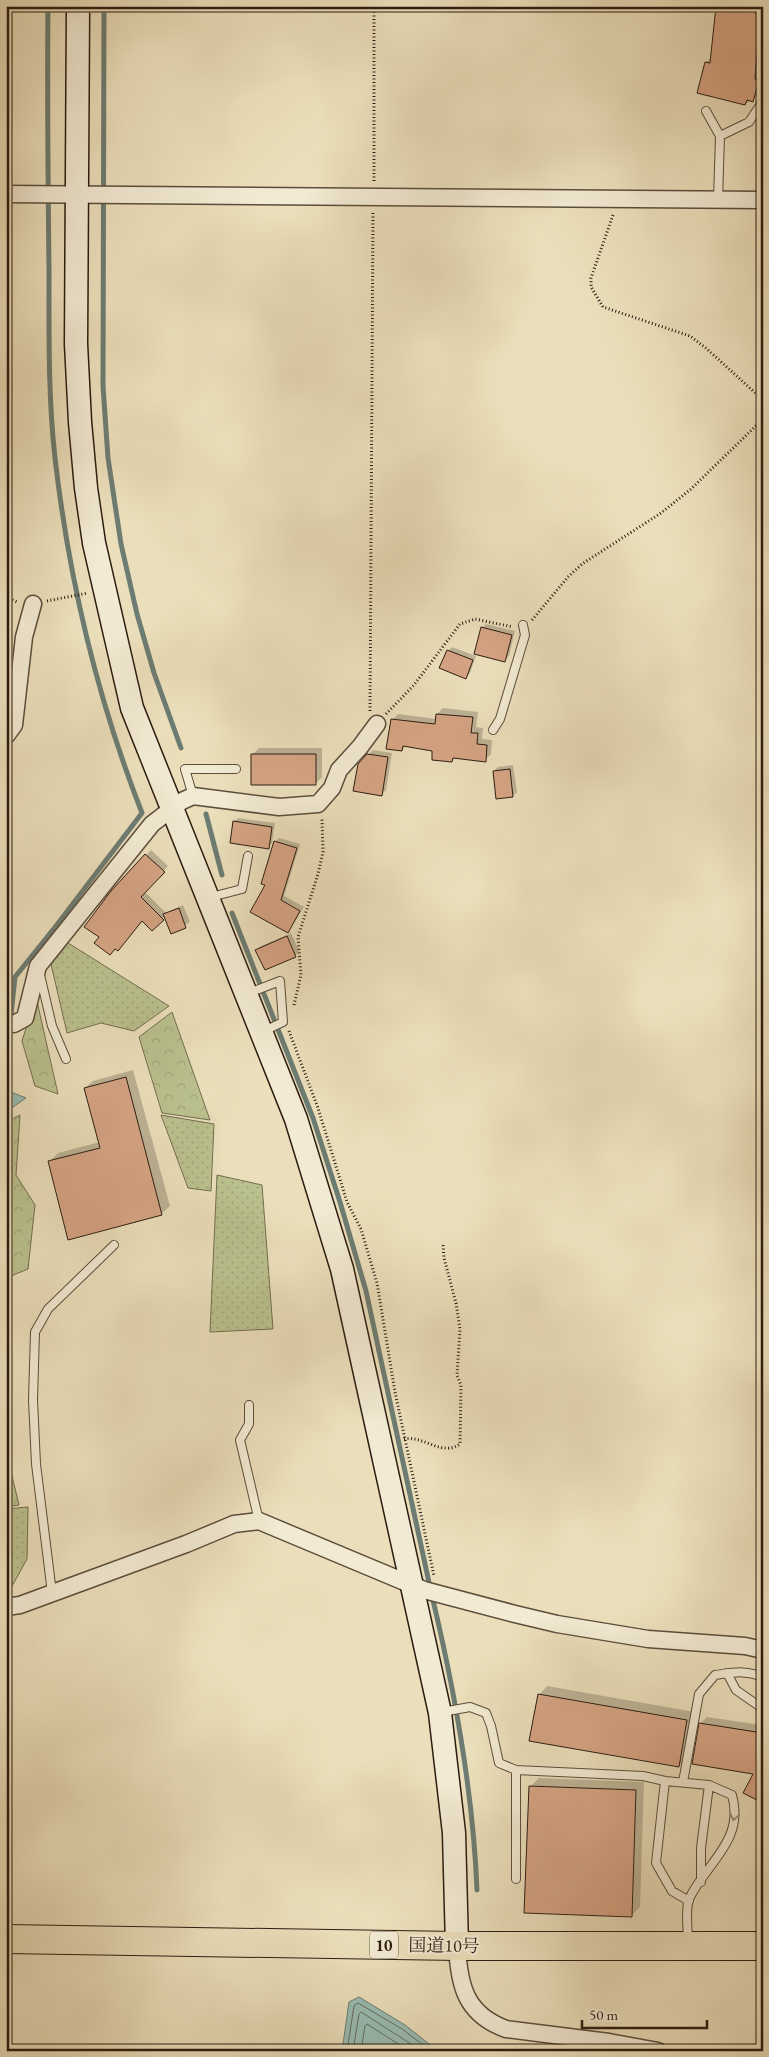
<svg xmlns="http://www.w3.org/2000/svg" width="769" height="2057" viewBox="0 0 769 2057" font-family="'EB Garamond','Noto Serif JP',serif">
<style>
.grass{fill:url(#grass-dots);stroke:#736e50}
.forest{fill:url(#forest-crowns);stroke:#736e50}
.water{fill:#98bcb3;stroke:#6d7c72}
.shadow{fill:#0003}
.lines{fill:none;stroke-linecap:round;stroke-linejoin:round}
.shore{stroke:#626c62;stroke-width:1}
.stream{stroke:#6d7c72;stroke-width:5}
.building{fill:#d6a484;stroke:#2c1c11}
.lane-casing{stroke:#5c4d3c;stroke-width:10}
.street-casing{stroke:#5c4d3c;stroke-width:19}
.secondary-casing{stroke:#2c1c11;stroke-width:25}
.highway-casing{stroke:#2c1c11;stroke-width:30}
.path{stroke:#2c1c11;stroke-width:3;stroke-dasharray:1 2.5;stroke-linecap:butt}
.lane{stroke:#f2ead3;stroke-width:8}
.street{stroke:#f2ead3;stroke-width:16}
.secondary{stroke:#f2ead3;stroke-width:22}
.highway{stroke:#ebdfbb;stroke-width:28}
.oneway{stroke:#998d7c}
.labels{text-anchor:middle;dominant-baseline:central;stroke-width:4.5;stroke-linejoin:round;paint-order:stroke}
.shield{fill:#f2ead3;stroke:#675a4b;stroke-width:1}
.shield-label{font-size:16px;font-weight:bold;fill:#2c1c11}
.street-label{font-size:18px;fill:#2c1c11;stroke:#f2ead3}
</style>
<defs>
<pattern id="grass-dots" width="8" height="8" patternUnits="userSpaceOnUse" patternTransform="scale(1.25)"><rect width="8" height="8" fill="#bac18e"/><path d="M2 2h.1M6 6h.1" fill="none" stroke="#a0a579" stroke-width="1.8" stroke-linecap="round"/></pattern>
<pattern id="forest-crowns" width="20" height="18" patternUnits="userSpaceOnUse" patternTransform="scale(1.25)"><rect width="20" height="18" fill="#bac18e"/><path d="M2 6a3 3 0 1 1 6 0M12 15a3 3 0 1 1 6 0" fill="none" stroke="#a0a579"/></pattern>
</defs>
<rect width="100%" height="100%" fill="#ebdfbb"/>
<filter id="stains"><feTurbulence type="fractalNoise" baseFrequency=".004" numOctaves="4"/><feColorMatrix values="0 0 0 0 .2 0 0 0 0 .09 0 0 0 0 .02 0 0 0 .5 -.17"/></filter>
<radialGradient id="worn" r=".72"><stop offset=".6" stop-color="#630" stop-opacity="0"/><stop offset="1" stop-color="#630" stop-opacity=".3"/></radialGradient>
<path class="grass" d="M68 943 169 1006 134 1031 101 1023 67 1033 51 964Z
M161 1115 214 1124 211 1191 188 1188Z
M217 1175 262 1185 273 1329 210 1332Z
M28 1507 27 1559 6 1597V1509Z"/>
<path class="forest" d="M36 997 58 1094 35 1086 22 1041Z
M172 1012 210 1120 162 1113 139 1037Z
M20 1115 16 1175 35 1205 28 1269 6 1278V1122Z
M6 1451 19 1505 6 1507Z"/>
<path class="water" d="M6 1090 26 1098 6 1112Z
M359 1997 405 2025 438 2051H342L349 2002Z"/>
<path class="shadow" d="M717 6 763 7V50L756 56H744L761 62 763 81 759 94 745 104 706 62 712 57Z
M486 624 515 631 509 656 505 660 482 628Z
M452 647 476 656 470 673 466 677 448 651Z
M443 708 478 712 476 727 483 728 482 739 492 740 491 754 485 760 456 757 452 761 434 750 406 745 402 750 392 720 398 714 437 719V714Z
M259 748H322V777L315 784 252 755Z
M373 750 392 753 386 790 382 794 359 765Z
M513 765 517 792 513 796 494 771 498 767Z
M238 818 275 823 272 843 268 847 234 822Z
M279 838 300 844 284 896 304 907 288 932 267 884 275 842Z
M151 850 168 866 145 892 166 913 183 905 190 922 172 932 165 916 152 929 142 920 101 936 112 892Z
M291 933 299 951 295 956 257 950 261 946Z
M133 1070 170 1206 162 1213 69 1238 50 1161 58 1153 100 1142 85 1088 93 1081Z
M547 1686 695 1712 687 1757 679 1766 539 1695Z
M707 1717 761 1725 763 1802 755 1773 701 1723Z
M539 1778 644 1782 640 1907 631 1916 530 1787Z"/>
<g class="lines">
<path class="shore" d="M347 2051 354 2006 358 2003 402 2029 431 2051
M353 2051 359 2014 361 2012 422 2051
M361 2051 365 2026 367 2024 409 2051"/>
<path class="stream" d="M104 6 103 386 108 458 121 544 137 614 154 673 181 748
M206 814 222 875
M232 913 313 1118 340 1202 366 1291 430 1587
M11 1015 15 977 56 926 142 813C97 698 69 580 55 458 48 396 49 332 49 269 48 182 47 94 48 6
M432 1596C455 1692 473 1791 477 1890"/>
</g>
<path class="building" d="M716 6H756L755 13 763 14V39H758L755 79 759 80 753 102 747 100 745 105 697 93 705 62 710 63Z
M481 627 512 635 505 662 474 654Z
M447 650 473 660 466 679 439 668Z
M436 714 473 717 471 733H478L477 744 487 745 486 762 453 758 452 762 432 760V751L403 746 402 751 386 749 391 719 435 724Z
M251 754H316V785H251Z
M367 754 388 757 382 796 353 791 358 764Z
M510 769 513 797 496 799 493 771Z
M233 821 272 827 269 849 230 843Z
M274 841 297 848 281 900 300 911 288 933 250 912 265 885 261 884Z
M145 854 165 872 141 897 164 920 152 931 142 921 118 951 115 949 110 955 94 943 99 937 84 927 111 891Z
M179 908 186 928 171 934 163 914Z
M287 936 296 957 265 970 255 950Z
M126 1077 162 1215 68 1240 48 1161 100 1148 84 1088Z
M538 1694 687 1720 679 1767 529 1741Z
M699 1723 763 1733V1803L743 1793 753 1774 692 1764Z
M529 1786 636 1790 632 1917 524 1913Z"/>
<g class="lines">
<defs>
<path id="lane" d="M706 111 720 136 718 200
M720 136 749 122 763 101
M493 730 500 719 525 635 523 625
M193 796 185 769H236
M211 897 242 889 248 856
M40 975 52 1026 66 1059
M249 993 280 981 283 1022 264 1031
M249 1405V1424L240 1440 259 1521
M52 1593 36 1464 33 1400 35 1332 48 1309 114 1245
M727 1673 736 1690 759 1706H763
M442 1712 470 1707 486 1713 491 1726 499 1763 516 1770 643 1776 665 1781 709 1785 732 1795C745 1841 706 1863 689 1899 685 1910 688 1930 688 1942
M516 1770V1879
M665 1781 656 1863 672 1891 689 1901
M683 1782 699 1694 715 1675C730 1673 749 1669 763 1678
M701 1882V1848L709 1785"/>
<path id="street" d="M6 194 763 200
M6 736 14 725 24 637 33 604
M6 1024H14L25 1018 38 966 152 824 182 801 193 796 279 807 318 804 332 788 339 770 360 747 377 724
M6 1607 20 1605 186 1544 234 1524 259 1521 424 1590 515 1614 557 1624 648 1639 745 1646 763 1650
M457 1946C459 1985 465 2014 506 2029L609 2042 658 2051"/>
<path id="secondary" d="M78 6 76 344 80 422 86 488 94 543 132 708 296 1119 342 1269 440 1713 454 1833 457 1946"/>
<path id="highway" d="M6 1939 457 1946H763"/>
</defs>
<use href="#lane" class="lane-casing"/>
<use href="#street" class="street-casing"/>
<use href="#secondary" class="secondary-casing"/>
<use href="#highway" class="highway-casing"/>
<path class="path" d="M374 181V6
M613 215 591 278V287L603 307 690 336 707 349 763 400
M6 597 17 602
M47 601 88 593
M532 620 568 577 582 564 661 513 691 489 763 419
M370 711 373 212
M386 714 414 685 460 624 475 619 513 627
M294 1005 301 975 298 937 318 874 323 852 322 819
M289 1031 318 1108 347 1202 361 1229 377 1283 395 1392 434 1576
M404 1439C424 1435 441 1457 460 1444L461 1385 457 1375 460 1329 456 1303 444 1258 443 1243"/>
<use href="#lane" class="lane"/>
<use href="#street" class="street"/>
<use href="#secondary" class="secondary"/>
<use href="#highway" class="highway"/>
</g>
<defs><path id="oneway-chevron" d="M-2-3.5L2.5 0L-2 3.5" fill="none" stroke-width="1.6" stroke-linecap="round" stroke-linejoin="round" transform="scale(1.25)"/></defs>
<use class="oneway" href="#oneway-chevron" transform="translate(734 1817) rotate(102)"/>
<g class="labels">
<rect class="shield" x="370" y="1931.5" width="28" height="27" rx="4"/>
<g class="shield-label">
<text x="384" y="1945">10</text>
</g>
<g class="street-label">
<text transform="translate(444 1945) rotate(1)">国道10号</text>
</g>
</g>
<rect width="769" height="2057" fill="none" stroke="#ebdfbb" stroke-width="25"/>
<rect x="8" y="8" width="754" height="2042" fill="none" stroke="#2c1c11" stroke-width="2.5"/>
<rect x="12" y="12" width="744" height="2032" fill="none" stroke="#2c1c11"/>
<path d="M582 2020v8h125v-8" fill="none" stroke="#2c1c11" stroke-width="2.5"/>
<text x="589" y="2020" font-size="15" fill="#2c1c11" stroke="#f2ead3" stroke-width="4" paint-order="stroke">50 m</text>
<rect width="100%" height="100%" filter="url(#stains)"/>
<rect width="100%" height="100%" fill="url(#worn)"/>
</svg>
